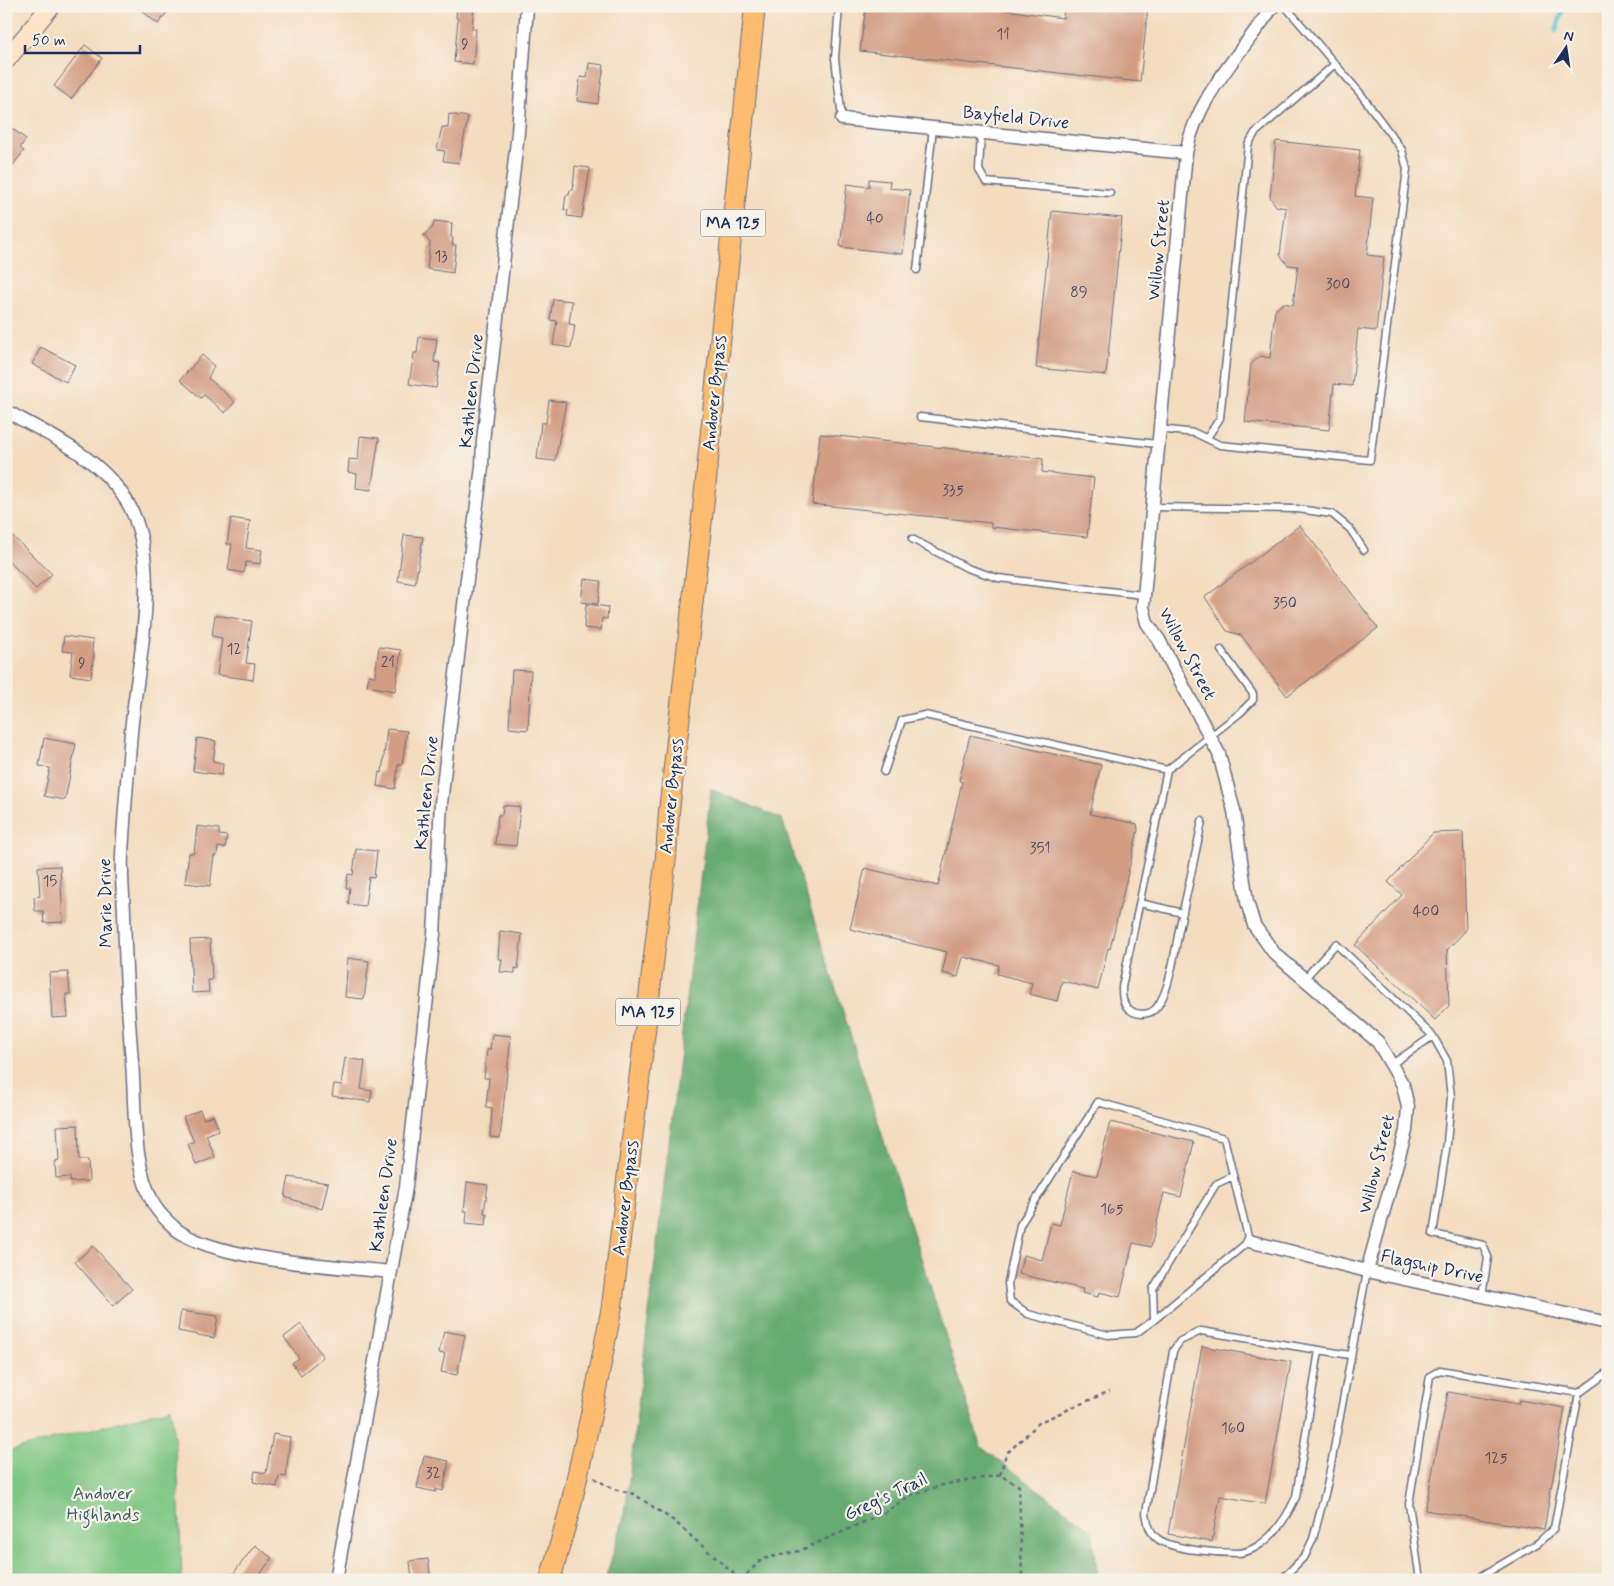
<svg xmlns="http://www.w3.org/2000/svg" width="1614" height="1586" viewBox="0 0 1614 1586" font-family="Mynerve,sans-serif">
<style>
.green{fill:#7dc683;stroke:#4c7a70}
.forest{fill:#66ab71;stroke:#406d68}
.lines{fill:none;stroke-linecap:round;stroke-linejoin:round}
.stream{stroke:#5bc3d8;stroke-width:4.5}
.building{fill:#d39d84}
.lane-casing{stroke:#676c80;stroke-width:9}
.street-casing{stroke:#676c80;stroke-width:15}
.secondary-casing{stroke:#676c80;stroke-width:20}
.primary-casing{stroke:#676c80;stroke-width:22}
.path{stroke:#676c80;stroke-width:2.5;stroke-dasharray:4 4;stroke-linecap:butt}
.lane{stroke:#fff;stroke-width:6}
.street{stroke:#fff;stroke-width:12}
.secondary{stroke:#ffe4c6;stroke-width:18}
.primary{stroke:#febc70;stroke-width:20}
.labels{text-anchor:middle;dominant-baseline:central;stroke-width:4.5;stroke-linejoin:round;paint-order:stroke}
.number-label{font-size:15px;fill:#494a68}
.shield{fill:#f7f3e8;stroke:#5d6a87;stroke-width:1}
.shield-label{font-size:16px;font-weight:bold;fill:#1b2f5e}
.street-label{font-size:18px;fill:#1b2f5e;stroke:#f7f3e8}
.park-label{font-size:18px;fill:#385c69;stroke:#f7f3e8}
</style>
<rect width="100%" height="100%" fill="#f7f3e8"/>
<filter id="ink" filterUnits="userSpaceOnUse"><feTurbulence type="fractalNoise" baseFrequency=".02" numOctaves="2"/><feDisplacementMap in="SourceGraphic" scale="10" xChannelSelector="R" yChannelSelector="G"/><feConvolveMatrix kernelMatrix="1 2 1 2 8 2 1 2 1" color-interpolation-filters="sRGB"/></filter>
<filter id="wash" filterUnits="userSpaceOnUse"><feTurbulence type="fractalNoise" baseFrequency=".0096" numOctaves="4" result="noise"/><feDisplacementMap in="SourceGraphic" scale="20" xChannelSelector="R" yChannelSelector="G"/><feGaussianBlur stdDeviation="1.12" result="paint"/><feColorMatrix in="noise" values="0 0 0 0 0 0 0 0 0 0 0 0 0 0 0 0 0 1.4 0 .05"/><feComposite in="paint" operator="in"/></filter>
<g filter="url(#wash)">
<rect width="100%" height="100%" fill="#f4dcbf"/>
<path class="green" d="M171 1408 178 1478 182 1580H6V1452Z"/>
<path class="forest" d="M711 789 782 819 981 1447 1092 1530 1098 1580H605L625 1514Z"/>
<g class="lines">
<path class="stream" d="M1556 31 1564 6"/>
</g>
<g id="blocks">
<path class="building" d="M136 6H172L158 24Z
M457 6H474L472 29H476L473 64 454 62 458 19 456 18Z
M866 6H977L1063 18 1064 6H1148L1140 82 860 51Z
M85 45 102 58 71 99 54 86Z
M589 63 604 65 598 104 577 101 580 77 587 78Z
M449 114 468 117 459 163 443 161 445 151 437 150 442 127 448 128Z
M6 124 26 139 20 148 24 151 6 174Z
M1276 141 1360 150 1355 196 1373 198 1367 255 1384 257 1376 331 1358 329 1352 386 1334 384 1329 430 1245 422 1251 364 1260 356 1270 358 1275 310 1284 303 1293 305 1298 266 1288 265 1280 255 1286 208 1276 206 1270 197Z
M575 166 590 168 582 218 567 216 568 210H564L566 195H569L570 190H573Z
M869 179 890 181 889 188 910 190 903 254 840 247 847 184 869 187Z
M1052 211 1122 218 1106 375 1036 368Z
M434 221 452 223 451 237 453 238 452 245H456L453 273 427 269 430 243 424 235 433 227Z
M553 299 572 301 569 324 575 325 571 348 553 345 557 321 550 320Z
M419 337 437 339 434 362 440 363 436 388 409 384 414 353H417Z
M41 347 75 365 66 382 32 364Z
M202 355 214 366 208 378 235 402 225 413 204 395 201 398 180 380Z
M549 400 566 402 555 461 537 459 541 423H546Z
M820 434 1043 459 1042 472 1094 478 1087 537 991 527V523L812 504Z
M360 436 379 438 371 490 356 488 357 474 348 472 349 459 358 460Z
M231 518 250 521 246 548 262 550 260 564 246 562 244 573 228 570 232 544H227Z
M1300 525 1378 628 1287 696 1241 635 1227 631 1205 597Z
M6 530 52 574 36 589 6 558Z
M404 535 423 537 415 584 398 581Z
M584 579 601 581 598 604 581 602Z
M586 604 608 607 607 619 602 618 601 630 584 628Z
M215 615 252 621 246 663 255 664 253 680 217 675 222 638 212 636Z
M64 636 93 640 92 652H94L91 678 70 675 73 652 62 651Z
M379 647 401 650 395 691 367 686 369 675 375 676Z
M512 670 531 671 528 730 509 728Z
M387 729 407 731 402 765H398L395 789 377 786 379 772 382 773Z
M970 735 1101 765 1090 814 1137 824 1138 830 1110 949 1108 948 1098 990 1062 981 1057 1001 1029 994 1032 983 997 974 999 965 963 957 958 977 942 973 947 952 850 929 865 868 938 886 962 782 959 781Z
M44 738 76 744 65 800 44 796 50 768 39 766Z
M197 738 216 741 213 761 223 763 222 775 193 771Z
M503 805 520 807 516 846 495 844 498 815H502Z
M197 826 219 829V835L227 836 225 848 218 847 217 856H214L210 886 185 883 189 853H194Z
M1463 832 1466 930 1447 950 1449 1006 1435 1020 1355 945 1402 895 1388 882 1433 833Z
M356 849 377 851 374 878 369 877 365 906 348 904 350 888H346L348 874 353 875Z
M60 866 63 922 44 923 43 911H35L34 897 40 896 38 867Z
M500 931 522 934 518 969 515 968V973L500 972 502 959H498Z
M210 939 212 980H208L209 992 192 993 190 940Z
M348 958 369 961 364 999 345 997Z
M68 972 70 994H66L68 1017 52 1018 49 973Z
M492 1034 511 1036 500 1138 490 1137 492 1108 486 1107 489 1078H484L487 1050H490Z
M345 1058 365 1061 361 1089 372 1091 370 1102 332 1096 334 1084 341 1085Z
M200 1110 204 1119 213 1115 219 1130 206 1135 215 1157 196 1165 188 1144 194 1142 183 1117Z
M1110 1122 1194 1142 1181 1197 1164 1193 1151 1247 1133 1243 1120 1297 1099 1292 1098 1297 1082 1293 1083 1289 1019 1274 1023 1255 1042 1260 1051 1223 1060 1225 1073 1171 1097 1176Z
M78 1125 79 1160H88L89 1181 70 1182V1177L56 1178 55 1162 59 1161 57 1126Z
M289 1177 328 1183 322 1209 285 1197Z
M467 1182 488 1185 484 1213 487 1214 486 1225 466 1223 467 1211H464Z
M93 1246 132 1289 113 1306 75 1262Z
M181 1311 218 1316 214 1338 178 1331Z
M301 1324 323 1357 301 1375 292 1363 299 1358 284 1337Z
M444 1331 465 1335 457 1375 441 1372 445 1354 439 1353Z
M1202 1346 1291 1362 1265 1504 1220 1496 1212 1542 1168 1534Z
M1448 1392 1518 1404 1519 1400 1565 1408 1544 1530 1425 1510Z
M273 1434 290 1437 286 1477 279 1476 277 1487 253 1482 255 1471 266 1473Z
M424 1456 449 1461 443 1491 436 1489V1492L417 1488Z
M255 1545 272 1558 256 1580H241L233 1574Z
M428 1559 431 1580H412L410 1561Z"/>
</g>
</g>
<g filter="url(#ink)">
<use href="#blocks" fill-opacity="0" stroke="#676c80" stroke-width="1"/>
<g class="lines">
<defs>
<path id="lane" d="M839 6 835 58 842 119
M981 133 979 170 986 182 1110 193
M917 270 933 128
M920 417 1157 444
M1159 429 1195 433 1220 445 1370 460 1407 169 1402 150 1360 93 1285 6
M1207 438 1220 418 1248 145 1255 133 1335 64
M1151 507 1298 509 1332 514 1350 529 1364 550
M912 539 967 568 998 578 1143 595
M884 772 902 720 925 715 1167 770
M1202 821C1195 857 1187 893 1179 930 1175 951 1170 990 1157 1007 1151 1015 1138 1016 1130 1010 1122 1004 1122 996 1122 987L1167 770 1240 713 1253 700V694L1221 650
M1140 903 1183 913
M1304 979 1336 944 1433 1036 1447 1061 1451 1097 1447 1143 1433 1234 1483 1245 1488 1257 1482 1296
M1392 1064 1433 1036
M1098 1102 1224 1138 1249 1241 1154 1320 1136 1333 1108 1335 1028 1314 1010 1301 1008 1283 1020 1225Z
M1154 1320 1153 1289 1216 1184 1233 1176
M1319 1350 1296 1497C1287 1517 1275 1536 1256 1547 1251 1550 1243 1553 1237 1553 1219 1553 1173 1550 1158 1539 1149 1532 1148 1524 1146 1513L1173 1351 1180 1341 1201 1331 1350 1355
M1281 1580 1305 1556 1313 1539 1327 1486 1367 1271
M1420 1580 1409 1504 1430 1376 1440 1370 1579 1393
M1475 1580 1538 1543 1554 1528 1579 1393 1608 1372"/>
<path id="street" d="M1273 6C1242 53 1197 95 1186 153L1143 607 1147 623 1159 640 1219 754 1234 811 1247 902 1254 925 1274 953 1378 1042 1403 1085 1408 1107 1406 1131 1367 1271
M842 119 1186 153
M6 411C50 435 99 457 126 500 164 561 137 665 131 732 128 773 124 814 122 855 121 874 123 893 124 911 125 962 128 1012 132 1062 136 1110 131 1161 154 1205 160 1215 169 1223 177 1230 218 1261 337 1266 390 1272
M1249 1241 1367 1271 1608 1323
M336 1580 406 1187 434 934 441 803 467 579 482 467 483 441 518 132 527 6"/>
<path id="secondary" d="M6 60 51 6"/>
<path id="primary" d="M550 1580 570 1509 592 1410 612 1306 666 856 669 811 701 528 755 6"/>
</defs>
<use href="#lane" class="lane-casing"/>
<use href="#street" class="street-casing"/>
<use href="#secondary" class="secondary-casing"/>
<use href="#primary" class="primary-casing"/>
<path class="path" d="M1000 1475 1006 1454 1040 1422 1110 1391
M594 1478 613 1489 634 1494 674 1521 741 1580
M741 1580 762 1559 799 1551 882 1514 911 1495 943 1485 1000 1475 1019 1486 1022 1580"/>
<use href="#lane" class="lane"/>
<use href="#street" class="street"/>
<use href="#secondary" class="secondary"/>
<use href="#primary" class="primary"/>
</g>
</g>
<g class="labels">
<g class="number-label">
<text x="1003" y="35">11</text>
<text x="465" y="45">9</text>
<text x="875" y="219">40</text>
<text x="441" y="257">13</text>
<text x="1338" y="285">300</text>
<text x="1079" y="293">89</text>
<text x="953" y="491">335</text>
<text x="1285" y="604">350</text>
<text x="234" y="650">12</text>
<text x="388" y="663">21</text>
<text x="82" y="664">9</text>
<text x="1040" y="849">351</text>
<text x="50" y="882">15</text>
<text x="1426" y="912">400</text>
<text x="1112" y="1210">165</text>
<text x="1233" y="1429">160</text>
<text x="1496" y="1459">125</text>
<text x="433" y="1474">32</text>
</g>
<g class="shield">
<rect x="700.5" y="209.5" width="65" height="27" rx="4"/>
<rect x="615.5" y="998.5" width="65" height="27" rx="4"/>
</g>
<g class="shield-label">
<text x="733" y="223">MA 125</text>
<text x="648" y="1012">MA 125</text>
</g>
<g class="street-label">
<text transform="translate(1016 118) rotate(6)">Bayfield Drive</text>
<text transform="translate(1159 250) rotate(-84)">Willow Street</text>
<text transform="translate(472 391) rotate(-84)">Kathleen Drive</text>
<text transform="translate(715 393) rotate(-84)">Andover Bypass</text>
<text transform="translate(1187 654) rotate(62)">Willow Street</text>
<text transform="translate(427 793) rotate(-84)">Kathleen Drive</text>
<text transform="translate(672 796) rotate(-84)">Andover Bypass</text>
<text transform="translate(106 903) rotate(-91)">Marie Drive</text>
<text transform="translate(1377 1164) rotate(-76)">Willow Street</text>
<text transform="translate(384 1195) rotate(-82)">Kathleen Drive</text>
<text transform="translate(626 1198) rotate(-83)">Andover Bypass</text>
<text transform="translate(1432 1267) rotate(12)">Flagship Drive</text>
<text transform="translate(886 1497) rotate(-25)">Greg's Trail</text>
</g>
<g class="park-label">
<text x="103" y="1494">Andover<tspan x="103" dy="21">Highlands</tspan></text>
</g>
</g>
<rect width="1614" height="1586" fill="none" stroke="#f7f3e8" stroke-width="25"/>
<g transform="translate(1566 48) rotate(13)" stroke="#f7f3e8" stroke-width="4" paint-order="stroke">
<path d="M0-4L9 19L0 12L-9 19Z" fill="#1b2f5e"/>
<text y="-8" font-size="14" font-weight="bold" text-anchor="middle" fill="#1b2f5e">N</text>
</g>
<path d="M25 45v8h115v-8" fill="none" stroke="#1b2f5e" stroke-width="2.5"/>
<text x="32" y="45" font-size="15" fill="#1b2f5e" stroke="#f7f3e8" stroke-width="4" paint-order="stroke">50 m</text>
</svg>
